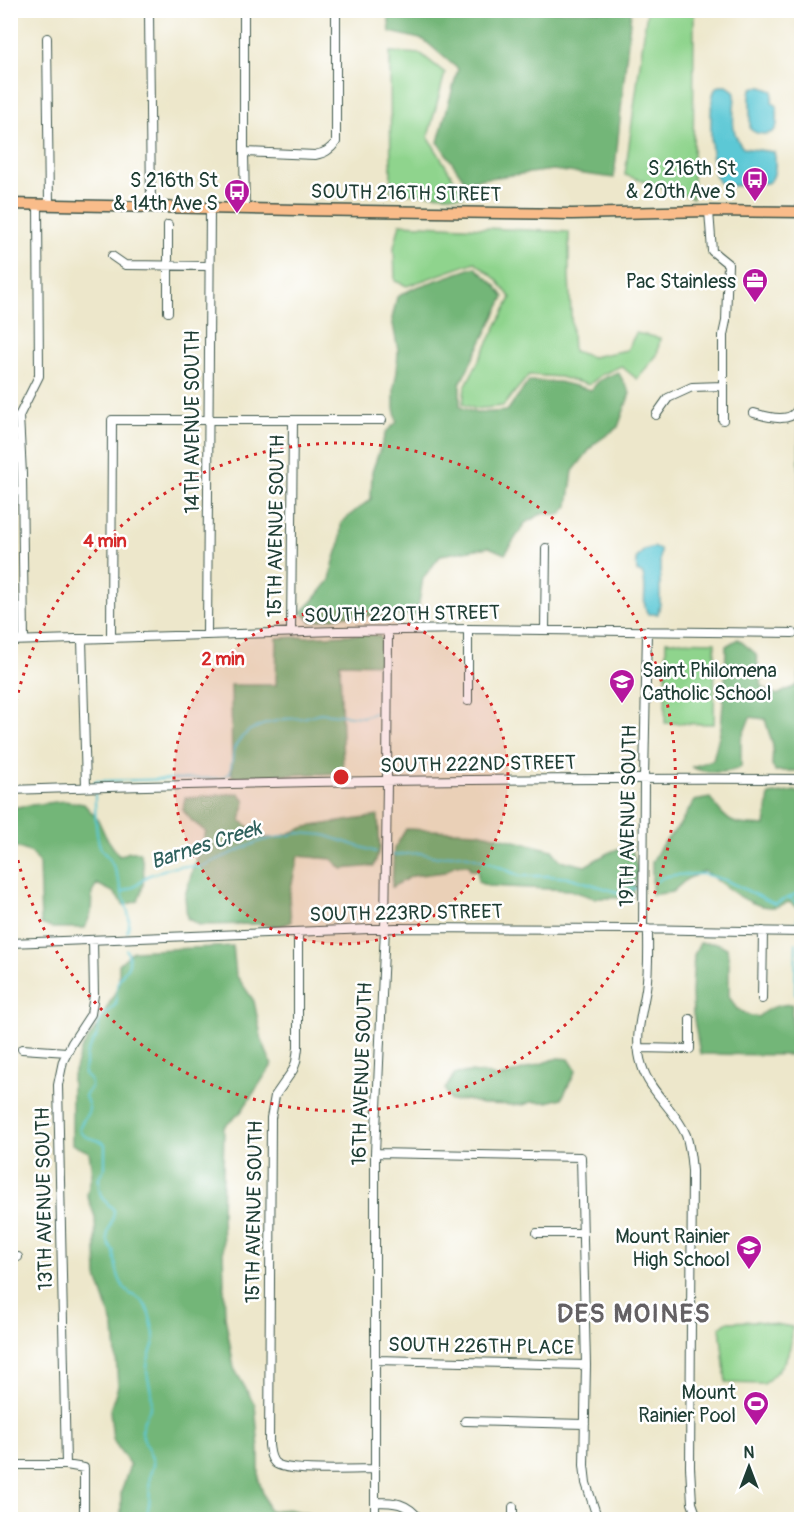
<svg xmlns="http://www.w3.org/2000/svg" width="812" height="1530" viewBox="0 0 812 1530" font-family="Pangolin,sans-serif">
<style>
.green{fill:#8fd48d;stroke:#578860;stroke-width:1.5}
.forest{fill:#73b678;stroke:#497a56;stroke-width:1.5}
.water{fill:#5cc8d5;stroke:#3e8284;stroke-width:1.5}
.lines{fill:none;stroke-linecap:round;stroke-linejoin:round}
.stream{stroke:#5cc8d5;stroke-width:2}
.minor-casing{stroke:#3e564b;stroke-width:10}
.major-casing{stroke:#3e564b;stroke-width:13}
.minor{stroke:#fff;stroke-width:8}
.major{stroke:#f9bc8a;stroke-width:10}
.ring{fill:none;stroke:#d62828;stroke-width:3;stroke-dasharray:3 6}
.labels{text-anchor:middle;dominant-baseline:central;stroke-width:5;stroke-linejoin:round;paint-order:stroke}
.poi-label{font-size:20px;fill:#1f3d34;stroke:#fff;text-anchor:end}
.street-label{font-size:20px;fill:#1f3d34;stroke:#fff}
.water-label{font-size:21px;font-style:italic;fill:#2e605c;stroke:#fff}
.district-label{font-size:26px;font-weight:bold;letter-spacing:1.5px;fill:#646164;stroke:#fff}
.centre{fill:#d62828;stroke:#fff;stroke-width:3}
.ring-label{font-size:18px;text-anchor:middle;font-weight:bold;fill:#d62828;stroke:#fff;stroke-width:5;stroke-linejoin:round;paint-order:stroke}
</style>
<rect width="100%" height="100%" fill="#fff"/>
<filter id="ink" filterUnits="userSpaceOnUse"><feTurbulence type="fractalNoise" baseFrequency=".0167" numOctaves="2"/><feDisplacementMap in="SourceGraphic" scale="12" xChannelSelector="R" yChannelSelector="G"/><feConvolveMatrix kernelMatrix="1 2 1 2 8 2 1 2 1" color-interpolation-filters="sRGB"/></filter>
<filter id="wash" filterUnits="userSpaceOnUse"><feTurbulence type="fractalNoise" baseFrequency=".008" numOctaves="4" result="noise"/><feDisplacementMap in="SourceGraphic" scale="24" xChannelSelector="R" yChannelSelector="G"/><feGaussianBlur stdDeviation="1.35" result="paint"/><feColorMatrix in="noise" values="0 0 0 0 0 0 0 0 0 0 0 0 0 0 0 0 0 1.4 0 .05"/><feComposite in="paint" operator="in"/></filter>
<g filter="url(#wash)">
<rect width="100%" height="100%" fill="#ede7cb"/>
<path class="green" d="M647 11H694L693 198 625 175Z
M390 52 421 54 445 73 428 137 464 196 391 192Z
M400 224 569 232V277L573 351 592 357 627 350 636 333 660 338 657 355 637 379 621 366 601 375 589 385 560 377 529 375 503 406 475 409 463 404 465 387 511 298 497 280 475 262 407 286 395 281 394 247Z
M801 421 802 638H798L799 424Z
M666 641 715 642 714 724 665 723Z
M756 1321 792 1327C792 1355 784 1366 764 1384L726 1383 720 1327 726 1322Z"/>
<path class="forest" d="M388 11H631L614 178 553 170 465 181 438 142 458 69 424 40 390 32Z
M475 267 495 285 504 297 460 384V407L476 413 507 411 529 381 559 382 591 390 600 380 618 372 630 393 618 427 594 444 573 471 568 506 560 515 543 513 525 523 505 554 489 547 441 555 423 578 417 615 345 616 311 622 302 612 313 601 330 580 334 561 340 543 341 523 355 511 371 499 372 472 386 432 397 422 394 408V387L397 372 398 350 392 319 397 297 414 288Z
M367 634 380 636 383 642 384 664 340 663 343 773 232 777 231 685H276L277 638Z
M738 639 756 654 762 687 777 695 798 685 801 661V771H775L772 765 773 746 765 719 750 717 741 740V767C728 774 705 774 692 767L713 760 721 728 725 679 726 646Z
M795 791 801 794V904L796 907 789 902C783 904 776 908 770 907 745 906 724 884 704 871L687 879 672 892 652 895V862L661 846 679 826 694 801 710 798C730 826 732 824 765 826L769 795Z
M239 793 245 801 241 821 264 838H277L306 827 378 816 380 848 374 866 342 869 332 859 298 856 289 897 291 922 279 927 257 924 199 925 187 918 185 896 195 861 206 832 191 820 183 810 185 798Z
M64 801 84 804 98 820 106 837 119 856 129 852H140C145 868 145 886 138 901L124 905 113 892 97 884 92 893 91 913 85 928H52L41 924 39 863 32 853 11 845V808L23 806Z
M406 829 478 832 552 850 560 860 585 866 608 853 630 844 638 870 633 896 620 898H594L570 890 488 886 478 882V870H470L469 865H455L445 872 412 876 392 887 394 849Z
M700 943H717L727 948 729 962V996L736 1008 747 1015 758 1017C768 1007 779 1005 792 1004V1055L700 1054 693 1014 692 993 694 955Z
M233 946 236 975 254 1001 262 1041 272 1065 241 1112 224 1127 222 1216 225 1316 234 1368 255 1405 259 1449V1481L269 1511 287 1509 309 1514 312 1519H121V1492L130 1465 113 1440 110 1410 118 1386 114 1328 97 1277 95 1217 87 1195 92 1173 89 1152 72 1144V1078L81 1050 97 1026 119 985V964L133 951Z
M558 1058 569 1059 576 1070 562 1098 547 1102H531L523 1105 482 1104 468 1100 450 1101 445 1089 455 1074 470 1072 487 1074 498 1078Z"/>
<path class="water" d="M721 86H727L734 91 735 95C734 116 729 131 743 148L774 152C776 158 776 175 771 180 770 181 769 182 767 183 757 183 728 189 720 183 709 175 710 110 713 95 714 91 714 90 717 87Z
M755 87H762L773 91 772 102 777 106C777 119 781 134 764 134 758 134 755 133 750 129V93L752 88Z
M654 547 660 549V604L658 614H648C640 603 649 587 642 573L637 572 636 559 644 550Z"/>
<g class="lines">
<path class="stream" d="M393 855 420 853 437 857 459 854 472 857 488 862 520 876H548L571 878 617 892 637 888
M657 881 664 877 674 875 703 874 725 880 775 904 802 891
M122 892C119 881 116 870 110 860 108 856 103 853 101 849 94 834 95 798 95 781L221 778 230 773 234 748 241 738 250 730 268 723 285 719 303 718 320 713 363 717 374 713
M789 897C801 905 799 910 797 923
M127 932C133 918 125 905 122 892L136 886 147 876 169 868 182 866 200 867 260 841 299 833 324 835 376 852
M126 949C134 968 125 966 119 980 115 987 117 996 116 1004L102 1018 99 1023 97 1036 87 1052 84 1071V1074L90 1080 91 1083V1087L85 1096C86 1100 89 1105 89 1109 88 1118 73 1127 83 1135 90 1140 98 1138 105 1144V1167L99 1177V1189L102 1198 114 1210C114 1226 99 1236 114 1251 115 1264 118 1284 129 1293 133 1296 138 1297 141 1300 148 1306 150 1317 152 1325 159 1348 147 1350 147 1369 147 1382 154 1393 151 1406 148 1415 141 1421 142 1431 142 1439 150 1453 153 1461 154 1466 151 1470 150 1475 148 1492 153 1502 144 1520
M795 994 796 943"/>
</g>
</g>
<g filter="url(#ink)">
<g class="lines">
<defs>
<path id="minor" d="M150 10 149 13 151 206
M244 10V152L245 209
M47 38 49 205
M244 152 315 155C325 153 330 150 336 142V10
M709 211 712 251 728 264 726 321 723 335V420
M168 225V312
M112 256 125 265 209 266
M754 413C805 429 801 406 802 366
M656 415 668 398 692 387 723 386
M468 629V701
M545 629 546 548
M291 633 293 420
M207 635 210 208
M111 638 112 420H382
M82 639 86 787
M24 640 22 474 19 416 39 376 38 205
M10 641 338 631 468 629 793 633
M10 790C274 781 538 778 802 779
M643 929 644 779 647 631
M648 929C648 949 649 969 646 989 642 1015 633 1039 642 1066 650 1093 675 1109 686 1135 690 1146 691 1159 692 1171L690 1467 692 1503 698 1520
M298 932V1048L296 1062 293 1070 275 1096 271 1118 269 1445C270 1452 270 1458 275 1463 286 1473 357 1469 375 1469
M10 943 396 928 636 929 802 932
M762 999 763 931
M638 1048 690 1049V1019
M22 1049 67 1052
M375 1153 581 1157 586 1365 584 1465 586 1483 598 1520
M537 1233H583
M10 1257H18
M376 1360 586 1365
M465 1421 585 1424
M10 1465H66L84 1468V1520
M66 1465 58 1085 63 1061 72 1043 91 1014 94 995 93 940
M375 1502C394 1502 407 1502 420 1520
M513 1507V1520
M375 1520V1153L385 928 387 781 388 630"/>
<path id="major" d="M10 204 298 210 572 214 709 211 802 212"/>
</defs>
<use href="#minor" class="minor-casing"/>
<use href="#major" class="major-casing"/>
<use href="#minor" class="minor"/>
<use href="#major" class="major"/>
</g>
</g>
<circle cx="341" cy="777" r="167" fill="#d62828" fill-opacity=".12"/>
<g class="ring">
<circle cx="341" cy="777" r="167"/>
<path d="M11 728A334 334 0 1 1 11 826"/>
</g>
<defs>
<symbol id="bus-pin" viewBox="-11 -11 22 30"><path d="M0 17L-7.5 6A9.5 9.5 0 1 1 7.5 6Z" fill="#b5179e" stroke="#fff"/><path d="M-5-6H5V4H4V6H2V4H-2V6H-4V4H-5ZM-3.5-4V0h7V-4ZM-3.5 1.2v1.5H-2V1.2ZM2 1.2v1.5H3.5V1.2Z" fill="#fff"/></symbol>
<symbol id="office-pin" viewBox="-11 -11 22 30"><path d="M0 17L-7.5 6A9.5 9.5 0 1 1 7.5 6Z" fill="#b5179e" stroke="#fff"/><path d="M-6-3h4V-5.5h4V-3h4V5H-6ZM-1-4.5V-3h2v-1.5ZM-6 0V1H6V0Z" fill="#fff"/></symbol>
<symbol id="school-pin" viewBox="-11 -11 22 30"><path d="M0 17L-7.5 6A9.5 9.5 0 1 1 7.5 6Z" fill="#b5179e" stroke="#fff"/><path d="M0-5L7-2L0 1L-7-2ZM-4 1L0 2.5L4 1V4Q0 6-4 4Z" fill="#fff"/></symbol>
<symbol id="stadium-pin" viewBox="-11 -11 22 30"><path d="M0 17L-7.5 6A9.5 9.5 0 1 1 7.5 6Z" fill="#b5179e" stroke="#fff"/><path d="M0-5a6.5 5 0 1 0 0 10a6.5 5 0 1 0 0-10ZM-3.5-1.8h7v3.6h-7Z" fill="#fff"/></symbol>
</defs>
<g fill-rule="evenodd">
<use href="#bus-pin" x="740" y="165" width="30" height="40"/>
<use href="#bus-pin" x="222" y="177" width="30" height="40"/>
<use href="#office-pin" x="740" y="266" width="30" height="40"/>
<use href="#school-pin" x="607" y="667" width="30" height="40"/>
<use href="#school-pin" x="734" y="1233" width="30" height="40"/>
<use href="#stadium-pin" x="741" y="1389" width="30" height="40"/>
</g>
<g class="labels">
<g class="poi-label">
<text x="736" y="168">S 216th St<tspan x="736" dy="23">&amp; 20th Ave S</tspan></text>
<text x="218" y="180">S 216th St<tspan x="218" dy="23">&amp; 14th Ave S</tspan></text>
<text x="736" y="281">Pac Stainless</text>
<text x="642" y="670" text-anchor="start">Saint Philomena<tspan x="642" dy="23">Catholic School</tspan></text>
<text x="730" y="1236">Mount Rainier<tspan x="730" dy="23">High School</tspan></text>
<text x="736" y="1392">Mount<tspan x="736" dy="23">Rainier Pool</tspan></text>
</g>
<g class="street-label">
<text transform="translate(406 193) rotate(1)">SOUTH 216TH STREET</text>
<text transform="translate(192 422) rotate(-90)">14TH AVENUE SOUTH</text>
<text transform="translate(276 526) rotate(-89)">15TH AVENUE SOUTH</text>
<text transform="translate(402 614) rotate(-1)">SOUTH 220TH STREET</text>
<text transform="translate(478 764) rotate(-1)">SOUTH 222ND STREET</text>
<text transform="translate(628 816) rotate(-89)">19TH AVENUE SOUTH</text>
<text transform="translate(406 913) rotate(-1)">SOUTH 223RD STREET</text>
<text transform="translate(362 1074) rotate(-88)">16TH AVENUE SOUTH</text>
<text transform="translate(44 1199) rotate(-91)">13TH AVENUE SOUTH</text>
<text transform="translate(254 1212) rotate(-89)">15TH AVENUE SOUTH</text>
<text transform="translate(481 1346) rotate(1)">SOUTH 226TH PLACE</text>
</g>
<g class="water-label">
<text transform="translate(206 845) rotate(-18)">Barnes Creek</text>
</g>
<g class="district-label">
<text x="634" y="1314">DES MOINES</text>
</g>
</g>
<circle cx="341" cy="777" r="9" class="centre"/>
<g class="ring-label">
<text x="105" y="547">4 min</text>
<text x="223" y="665">2 min</text>
</g>
<rect width="812" height="1530" fill="none" stroke="#fff" stroke-width="36"/>
<g transform="translate(749 1467)" stroke="#ffffff" stroke-width="4.5" paint-order="stroke">
<path d="M0-4.5L10 22L0 15L-10 22Z" fill="#1f3d34"/>
<text y="-9" font-size="16" font-weight="bold" text-anchor="middle" fill="#1f3d34">N</text>
</g>
</svg>
